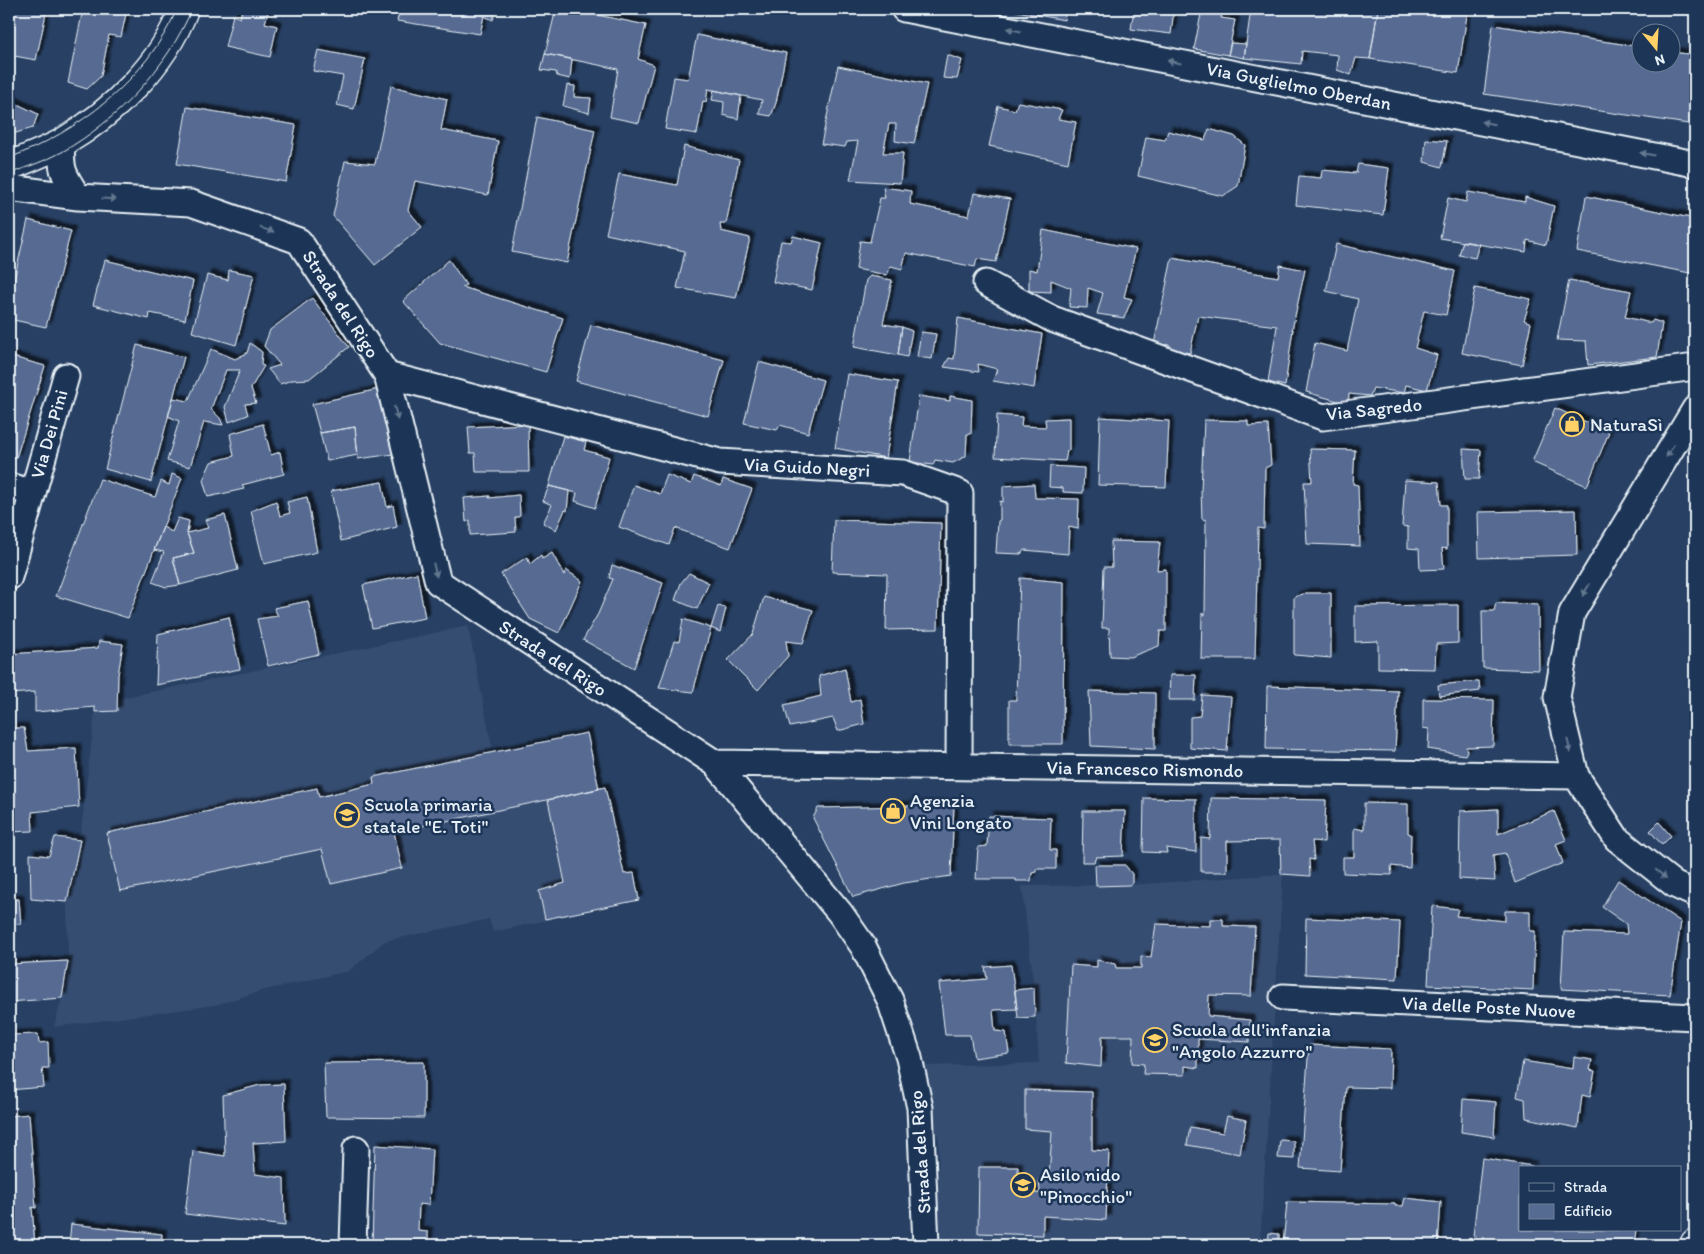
<svg xmlns="http://www.w3.org/2000/svg" width="1704" height="1254" viewBox="0 0 1704 1254" font-family="Itim,sans-serif">
<style>
.built{fill:#364d71}
.building{fill:#566b92;stroke:#e8f1f8;filter:url(#shadow)}
.lines{fill:none;stroke-linecap:round;stroke-linejoin:round}
.street-casing{stroke:#e8f1f8;stroke-width:29}
.secondary-casing{stroke:#e8f1f8;stroke-width:31}
.street{stroke:#1d3557;stroke-width:25}
.secondary{stroke:#1d3557;stroke-width:28}
.tram{stroke:#e8f1f8;stroke-width:1}
.oneway{fill:#64778f}
.labels{text-anchor:middle;dominant-baseline:central;stroke-width:5;stroke-linejoin:round;paint-order:stroke}
.street-label{font-size:19px;fill:#e8f1f8;stroke:#1d3557}
.poi-label{font-size:19px;fill:#e8f1f8;stroke:#1d3557;text-anchor:start}
</style>
<defs>
<filter id="shadow"><feDropShadow dx="4.5" dy="-4.5" stdDeviation="1" flood-color="#0009"/></filter>
</defs>
<rect width="100%" height="100%" fill="#284063"/>
<filter id="ink" filterUnits="userSpaceOnUse"><feTurbulence type="fractalNoise" baseFrequency=".02" numOctaves="2"/><feDisplacementMap in="SourceGraphic" scale="10" xChannelSelector="R" yChannelSelector="G"/><feConvolveMatrix kernelMatrix="1 2 1 2 8 2 1 2 1" color-interpolation-filters="sRGB"/></filter>
<g filter="url(#ink)">
<path class="built" d="M468 626 493 752 587 733 599 789 605 787 624 874 634 873 639 900 493 932 489 919 385 941 349 971 261 991 215 1005 54 1027 62 998 68 961 67 902 80 840 95 712 117 711V699Z
M1283 874 1260 1245H938L939 1141 923 1066 1039 1063 1034 988 1022 886 1129 885Z"/>
<path class="building" d="M9 9H47L36 60 9 55Z
M83 9H101L126 14 121 37 109 35 101 76 87 89 68 83Z
M242 9H269L265 23 277 26 270 57 225 47 233 15 240 18Z
M400 9H496L493 20 484 16 480 34 397 21Z
M556 9H568L646 25 638 59 654 65 639 123 610 117 618 69 545 54Z
M1006 9H1066L1064 20Z
M1134 9H1174L1171 34 1131 29Z
M1202 9H1223L1221 18 1235 20 1228 55 1194 49Z
M1251 9H1378L1370 59 1356 58 1351 75 1337 70 1338 55 1302 51 1301 64 1244 58Z
M1378 9H1468L1458 73 1370 59Z
M1493 25 1642 47V62H1672V52L1695 55V125L1484 94Z
M697 35 786 53 776 103 771 116 759 114 762 100 708 89 706 102 703 101 697 134 665 129 674 77 688 79Z
M1231 43 1246 44 1244 58 1228 55Z
M318 50 365 59 354 109 337 105 343 76 313 71Z
M545 54 572 59 570 79 557 76 556 72 541 70Z
M947 55 962 60 957 79 943 78Z
M838 66 927 84 914 144 895 141 896 124H889L883 153H903L900 183 850 180 858 141 847 142 845 147 821 144Z
M567 85 575 86 574 97 591 98 589 113 563 106Z
M391 86 447 99 441 130 498 141 488 195 415 181 408 210 422 227 375 265 333 216 345 161 375 164Z
M714 90 741 96 738 119 723 115 724 102 712 100Z
M9 100 38 114 33 128 9 135Z
M1018 102 1062 110 1058 119 1076 122 1068 163 989 146 998 106 1015 110Z
M187 107 296 125 286 182 177 164Z
M537 117 595 130 567 263 512 252Z
M1209 129 1234 136 1245 145 1238 186 1223 196 1138 176 1146 137 1165 140 1168 131 1205 140Z
M1426 139 1447 141 1442 167 1424 162Z
M684 146 739 160 726 224H720L721 231 750 238 736 298 677 288 685 251 606 234 619 174 677 185Z
M1358 164 1389 168 1383 215 1296 205 1299 176 1321 178 1322 170 1356 173Z
M883 187 911 191 910 204 969 216 974 193 1010 199 996 262 977 259 975 267 906 253 902 269 891 266 887 275 856 269 860 241 870 242 880 198H885Z
M1468 192 1525 202V197L1554 206 1546 245 1527 240 1526 252 1440 238 1448 198 1466 202Z
M1586 196 1695 219V274L1577 251Z
M28 220 71 231 46 327 9 319V301Z
M1043 230 1136 249 1124 297 1132 299 1124 318 1097 314 1103 293 1088 288 1087 308 1069 307 1071 288 1051 280V292L1029 291V269L1037 271Z
M793 236 822 243 812 290 773 282 781 241 791 242Z
M1463 241 1479 244 1475 258 1459 255Z
M1336 244 1455 271 1446 315 1424 311 1415 348 1437 355 1427 390 1406 385 1404 393 1373 388 1370 396 1349 394 1348 404 1306 392 1315 343 1347 351 1358 299 1326 291Z
M1172 258 1278 277 1280 265 1305 270 1292 330 1293 329 1285 386 1268 382 1277 326 1198 316 1190 353 1170 350V345L1154 344Z
M105 260 193 281 185 320 150 313 149 319 93 305Z
M449 260 466 285 462 287 563 318 546 372 440 343 403 301Z
M229 270 254 275 236 345 192 332 207 275 228 280Z
M870 276 892 280 883 324 902 327 898 355 854 347 866 280Z
M1569 280 1631 291 1625 317 1651 323 1653 320 1662 323 1657 357 1588 365 1586 341 1557 340Z
M1475 288 1531 299 1524 320 1531 323 1522 365 1462 353Z
M312 298 349 347 309 379 292 380 280 384 268 369 280 365 264 346 270 330Z
M958 318 1042 334 1034 388 993 381 997 369 978 364 979 372 944 367 949 358 954 359Z
M591 325 724 360 708 416 576 381Z
M902 327 912 331 907 357 898 355Z
M921 332 936 334 932 359 917 357Z
M250 343 262 352 261 365 264 366 251 388 256 403 245 404 248 415 229 422 225 407 240 370H226L211 409 220 418 223 425 204 422 190 467 167 461 179 421 168 416 173 398 188 401 211 349 235 359 247 353Z
M137 345 184 357 151 482 105 469Z
M9 356 45 366 16 458 9 456Z
M759 362 823 380 808 433 780 425 777 430 744 423Z
M847 374 898 382 886 458 835 448Z
M379 389 394 454 358 459 355 427 320 433 312 404Z
M919 396 950 401V396L972 400 971 434H967L966 456 953 463 935 460 933 465 910 462Z
M1555 408 1609 432 1587 486 1532 462Z
M997 415 1022 417 1021 426 1046 427 1045 419 1069 418V450L1067 451 1065 461 995 457Z
M1100 417 1169 421 1166 487 1098 485Z
M1204 420 1248 421V426L1268 425 1271 465 1265 468 1264 529 1258 528 1255 659H1201L1202 613 1205 615 1206 520 1202 519 1201 491Z
M263 424 271 455 280 452 284 474 242 485 244 489 208 497 203 480 211 462 234 456 230 434Z
M528 424 529 472H476L475 453H470L468 427Z
M355 427 358 455 327 461 320 433Z
M563 436 586 442 584 450 609 457 595 508 575 501 577 493 549 486Z
M1310 449 1355 450 1353 484 1358 485 1360 546 1307 544 1304 482H1312Z
M1463 449 1481 450 1479 479H1465Z
M1050 466 1084 468 1083 493 1063 492V488L1049 487Z
M172 474 182 478 128 618 56 596 100 479 155 497 161 481 169 485Z
M667 475 691 484 694 476 721 486 723 479 752 489 730 548 675 528 669 545 619 527 634 485 660 494Z
M1405 480 1439 482 1441 505H1447V549L1442 548 1444 569 1420 570 1419 549 1408 548V527L1402 526Z
M382 482 387 507 393 505 397 527 341 541 331 491Z
M1034 484 1035 498 1079 499 1078 529 1069 527 1068 554 1024 550 1021 554 996 553 998 521 1000 520V501L1003 502V486Z
M549 486 569 491 567 511 565 510 556 530 543 523 552 505 543 501Z
M519 495 520 516 515 518 516 532 470 535V520L466 522 464 498 490 496 489 498Z
M307 497 317 552 264 564 251 511 276 501 280 516 290 513 287 502Z
M9 500 15 502 9 523Z
M1576 510 1577 555 1479 558 1478 512Z
M225 515 238 570 180 585 173 558 194 553 187 533 208 528 205 520Z
M178 518 189 521 187 533 194 553 173 558 180 585 166 587 152 582 164 552 154 550 163 527 172 532Z
M834 520 941 523 938 629 886 630 887 574 832 572Z
M1111 541 1160 542 1157 570 1166 569V631H1160L1159 646 1130 657 1110 656 1109 628H1102L1104 567H1112Z
M552 553 564 575 566 570 582 581 559 633 530 619 501 574 527 557 530 564 541 555 542 559Z
M612 565 663 583 634 668 583 640 598 614 613 579 609 578Z
M417 573 425 618 372 628 363 585Z
M689 573 709 583 697 609 675 600 681 583Z
M1020 578 1064 582 1063 744H1009V700H1016V698Z
M1306 593H1331V658L1294 655V597Z
M764 597 813 610 803 643 786 641 788 656 758 690 728 660 753 634Z
M308 601 319 654 268 666 257 619 278 616 274 608Z
M1496 603 1538 605 1539 670 1483 668 1482 611H1494Z
M1458 605V643L1436 644 1435 669 1378 668V641L1355 642V606Z
M718 606 726 608 720 632 711 628Z
M229 617 240 669 156 685 158 634Z
M683 619 711 628 693 692 659 688 674 641 679 642Z
M99 641 123 644 118 675 117 711 95 712V707L35 712V692L11 694 9 654 98 648Z
M845 668 851 702 860 699 864 724 838 731 833 718 790 727 784 705 821 696 819 676Z
M1170 675H1196L1195 700H1169Z
M1479 681 1480 691 1439 696 1438 685Z
M1267 686 1398 691 1395 751 1266 749Z
M1089 691 1155 693V749L1091 746Z
M1202 695 1231 697 1227 751 1190 748V717L1200 716Z
M1423 699 1494 700 1493 746 1466 747 1467 751 1465 755 1428 749 1429 729 1423 728Z
M9 728H24L28 751 76 748 79 807 32 812 33 831 9 832Z
M587 733 599 789 394 832 402 868 331 884 322 849 120 891 107 833 317 788 319 797 374 784 373 777Z
M605 787 624 874 634 873 639 900 545 919 539 891 565 883 548 800Z
M1144 798 1196 799V852L1166 848 1167 853 1143 852Z
M1211 798 1326 800 1324 842 1312 841 1314 860 1309 859 1310 876 1281 874 1280 840 1227 841V872H1201V838L1210 839Z
M1364 803 1408 804V833L1411 834 1410 868 1391 866 1392 875 1343 873V857H1354V828L1364 830Z
M954 805 951 876 904 883 853 897 813 818 818 808Z
M1498 809V834L1554 811 1566 840 1556 844 1563 863 1515 883 1505 853 1493 855 1495 881 1459 879 1460 811Z
M1083 811H1125L1123 856 1096 857 1094 862H1082Z
M989 816 1051 818 1050 850H1056V869H1036V872L1032 873 1031 881H1016V879H976L978 847 987 846Z
M1659 822 1671 836 1662 845 1650 831Z
M55 837 80 840 67 902 31 899 30 854 49 856Z
M1095 865H1125L1132 874V883L1129 885 1096 886Z
M1618 880 1681 922 1670 995 1561 989 1564 932 1627 934 1626 924 1602 907Z
M9 899H19L21 924 9 925Z
M1432 906 1458 909 1456 916 1505 921V911H1530V931H1535L1533 990 1428 985Z
M1306 918 1400 922 1397 979 1305 974Z
M1210 919H1223V926L1255 927 1251 996 1209 995 1208 1016 1250 1020 1249 1042 1198 1039V1068L1185 1066V1075L1143 1074 1144 1064 1132 1063 1133 1036H1102L1101 1067 1066 1063 1071 965 1097 967V960L1115 964 1116 968H1141V956L1151 957 1156 924 1210 926Z
M68 961 62 998 9 1002V964Z
M1011 965 1017 1009 993 1010 995 1031 1006 1032 1009 1053 974 1058 970 1035H945L939 983 987 979 985 967Z
M1034 988 1035 1017 1018 1018 1015 990Z
M38 1034 39 1043 48 1042 49 1068H42L44 1087 9 1090V1035Z
M1309 1045 1391 1049 1390 1088 1346 1087 1340 1171 1300 1168Z
M1574 1057 1592 1060 1590 1070 1595 1071 1590 1097 1582 1095 1578 1128 1526 1118 1525 1099 1517 1097 1523 1061 1573 1069Z
M424 1062V1118L326 1117 324 1063Z
M284 1084 286 1141 253 1143 255 1174 284 1178 285 1226 185 1214 193 1151 225 1156 223 1095 260 1085Z
M1025 1090 1092 1092V1150L1109 1151 1106 1220 1043 1216V1235L978 1233 979 1167H1018V1194L1040 1193 1039 1179 1049 1178 1052 1131 1025 1129Z
M1463 1099 1496 1102 1494 1137 1461 1132Z
M29 1114 36 1208 32 1207 35 1245H9V1116Z
M1227 1116 1246 1120 1240 1154 1187 1145 1190 1127 1223 1133Z
M1280 1140 1294 1141V1159L1278 1158Z
M375 1145 432 1149 429 1205 419 1204 418 1231 428 1232V1245H372Z
M1482 1158 1532 1166V1168H1520V1230H1636L1634 1245H1482L1483 1237 1473 1236Z
M1405 1198 1441 1202 1438 1245H1283L1287 1202 1395 1204V1206H1403Z
M71 1224 162 1234 161 1245 69 1244Z
M1269 1233 1279 1234V1245H1268Z"/>
<g class="lines">
<defs>
<path id="street" d="M904 9 1695 164
M62 142C60 170 63 174 78 197
M9 188 78 197 191 203 299 241 387 375 438 582 715 763 840 913 863 946 890 1000 909 1058 920 1108 926 1245
M986 283 1052 319 1323 417 1695 367
M387 375 720 462 903 473 960 493 959 766
M1695 409 1572 613 1557 697 1576 776 1617 839 1675 885 1695 894
M9 486 33 493
M9 577 66 376
M715 763 1576 776
M1283 997 1695 1017
M353 1245 356 1149"/>
<path id="secondary" d="M9 166C27 159 45 152 62 143 113 113 163 65 184 9
M1695 1245V1243"/>
</defs>
<use href="#street" class="street-casing"/>
<use href="#secondary" class="secondary-casing"/>
<use href="#street" class="street"/>
<use href="#secondary" class="secondary"/>
<path class="tram" d="M9 158C79 132 147 79 177 9
M9 174C26 167 46 161 62 152 119 119 166 69 192 9"/>
</g>
<defs><path id="oneway-solid" d="M-6-.8H1V-3.2L6.5 0L1 3.2V.8H-6Z" transform="scale(1.25)"/></defs>
<g class="oneway">
<use href="#oneway-solid" transform="translate(1014 30) rotate(-169)"/>
<use href="#oneway-solid" transform="translate(1174 62) rotate(-169)"/>
<use href="#oneway-solid" transform="translate(1488 123) rotate(-169)"/>
<use href="#oneway-solid" transform="translate(1647 154) rotate(-169)"/>
<use href="#oneway-solid" transform="translate(109 199) rotate(3)"/>
<use href="#oneway-solid" transform="translate(267 230) rotate(19)"/>
<use href="#oneway-solid" transform="translate(396 413) rotate(76)"/>
<use href="#oneway-solid" transform="translate(1670 451) rotate(121)"/>
<use href="#oneway-solid" transform="translate(435 570) rotate(76)"/>
<use href="#oneway-solid" transform="translate(1586 590) rotate(121)"/>
<use href="#oneway-solid" transform="translate(1569 746) rotate(77)"/>
<use href="#oneway-solid" transform="translate(1661 874) rotate(39)"/>
</g>
</g>
<defs>
<symbol id="shop-ring" viewBox="-11 -11 22 22"><circle r="9.5" fill="#1d3557" stroke="#ffd166" stroke-width="1.5"/><path d="M-5-2.5h2.3a2.7 3.5 0 0 1 5.4 0H5L5.5 6h-11ZM-1.5-2.5h3a1.5 2.3 0 0 0-3 0Z" fill="#ffd166"/></symbol>
<symbol id="school-ring" viewBox="-11 -11 22 22"><circle r="9.5" fill="#1d3557" stroke="#ffd166" stroke-width="1.5"/><path d="M0-5L7-2L0 1L-7-2ZM-4 1L0 2.5L4 1V4Q0 6-4 4Z" fill="#ffd166"/></symbol>
</defs>
<g fill-rule="evenodd">
<use href="#shop-ring" x="1558" y="410" width="28" height="28"/>
<use href="#shop-ring" x="879" y="797" width="28" height="28"/>
<use href="#school-ring" x="333" y="801" width="28" height="28"/>
<use href="#school-ring" x="1141" y="1026" width="28" height="28"/>
<use href="#school-ring" x="1009" y="1171" width="28" height="28"/>
</g>
<g class="labels">
<g class="street-label">
<text transform="translate(1299 86) rotate(11)">Via Guglielmo Oberdan</text>
<text transform="translate(341 304) rotate(57)">Strada del Rigo</text>
<text transform="translate(1374 409) rotate(-6)">Via Sagredo</text>
<text transform="translate(49 434) rotate(-74)">Via Dei Pini</text>
<text transform="translate(807 467) rotate(3)">Via Guido Negri</text>
<text transform="translate(553 658) rotate(33)">Strada del Rigo</text>
<text transform="translate(1145 769) rotate(1)">Via Francesco Rismondo</text>
<text transform="translate(1489 1007) rotate(3)">Via delle Poste Nuove</text>
<text transform="translate(920 1152) rotate(-94)">Strada del Rigo</text>
</g>
<g class="poi-label">
<text x="1590" y="424">NaturaSì</text>
<text x="910" y="800">Agenzia<tspan x="910" dy="22">Vini Longato</tspan></text>
<text x="364" y="804">Scuola primaria<tspan x="364" dy="22">statale "E. Toti"</tspan></text>
<text x="1172" y="1029">Scuola dell'infanzia<tspan x="1172" dy="22">"Angolo Azzurro"</tspan></text>
<text x="1040" y="1174">Asilo nido<tspan x="1040" dy="22">"Pinocchio"</tspan></text>
</g>
</g>
<rect width="1704" height="1254" fill="none" stroke="#1d3557" stroke-width="30"/>
<rect x="15" y="15" width="1674" height="1224" fill="none" stroke="#e8f1f8" stroke-width="2" filter="url(#ink)"/>
<rect x="1519" y="1166" width="162" height="65" fill="#1d3557" stroke="#6e8097"/>
<rect x="1529" y="1183" width="25" height="8" fill="#1d3557" stroke="#6e8097"/>
<text x="1564" y="1192" font-size="15" fill="#e8f1f8">Strada</text>
<rect x="1529" y="1204" width="25" height="15" fill="#566b92" stroke="#6e8097"/>
<text x="1564" y="1216" font-size="15" fill="#e8f1f8">Edificio</text>
<g transform="translate(1656 48) rotate(162)"><circle r="24" fill="#1d3557" stroke="#6e8097"/>
<path d="M0-4L9 19L0 12L-9 19Z" fill="#ffd166"/>
<text y="-8" font-size="14" font-weight="bold" text-anchor="middle" fill="#e8f1f8">N</text>
</g>
</svg>
